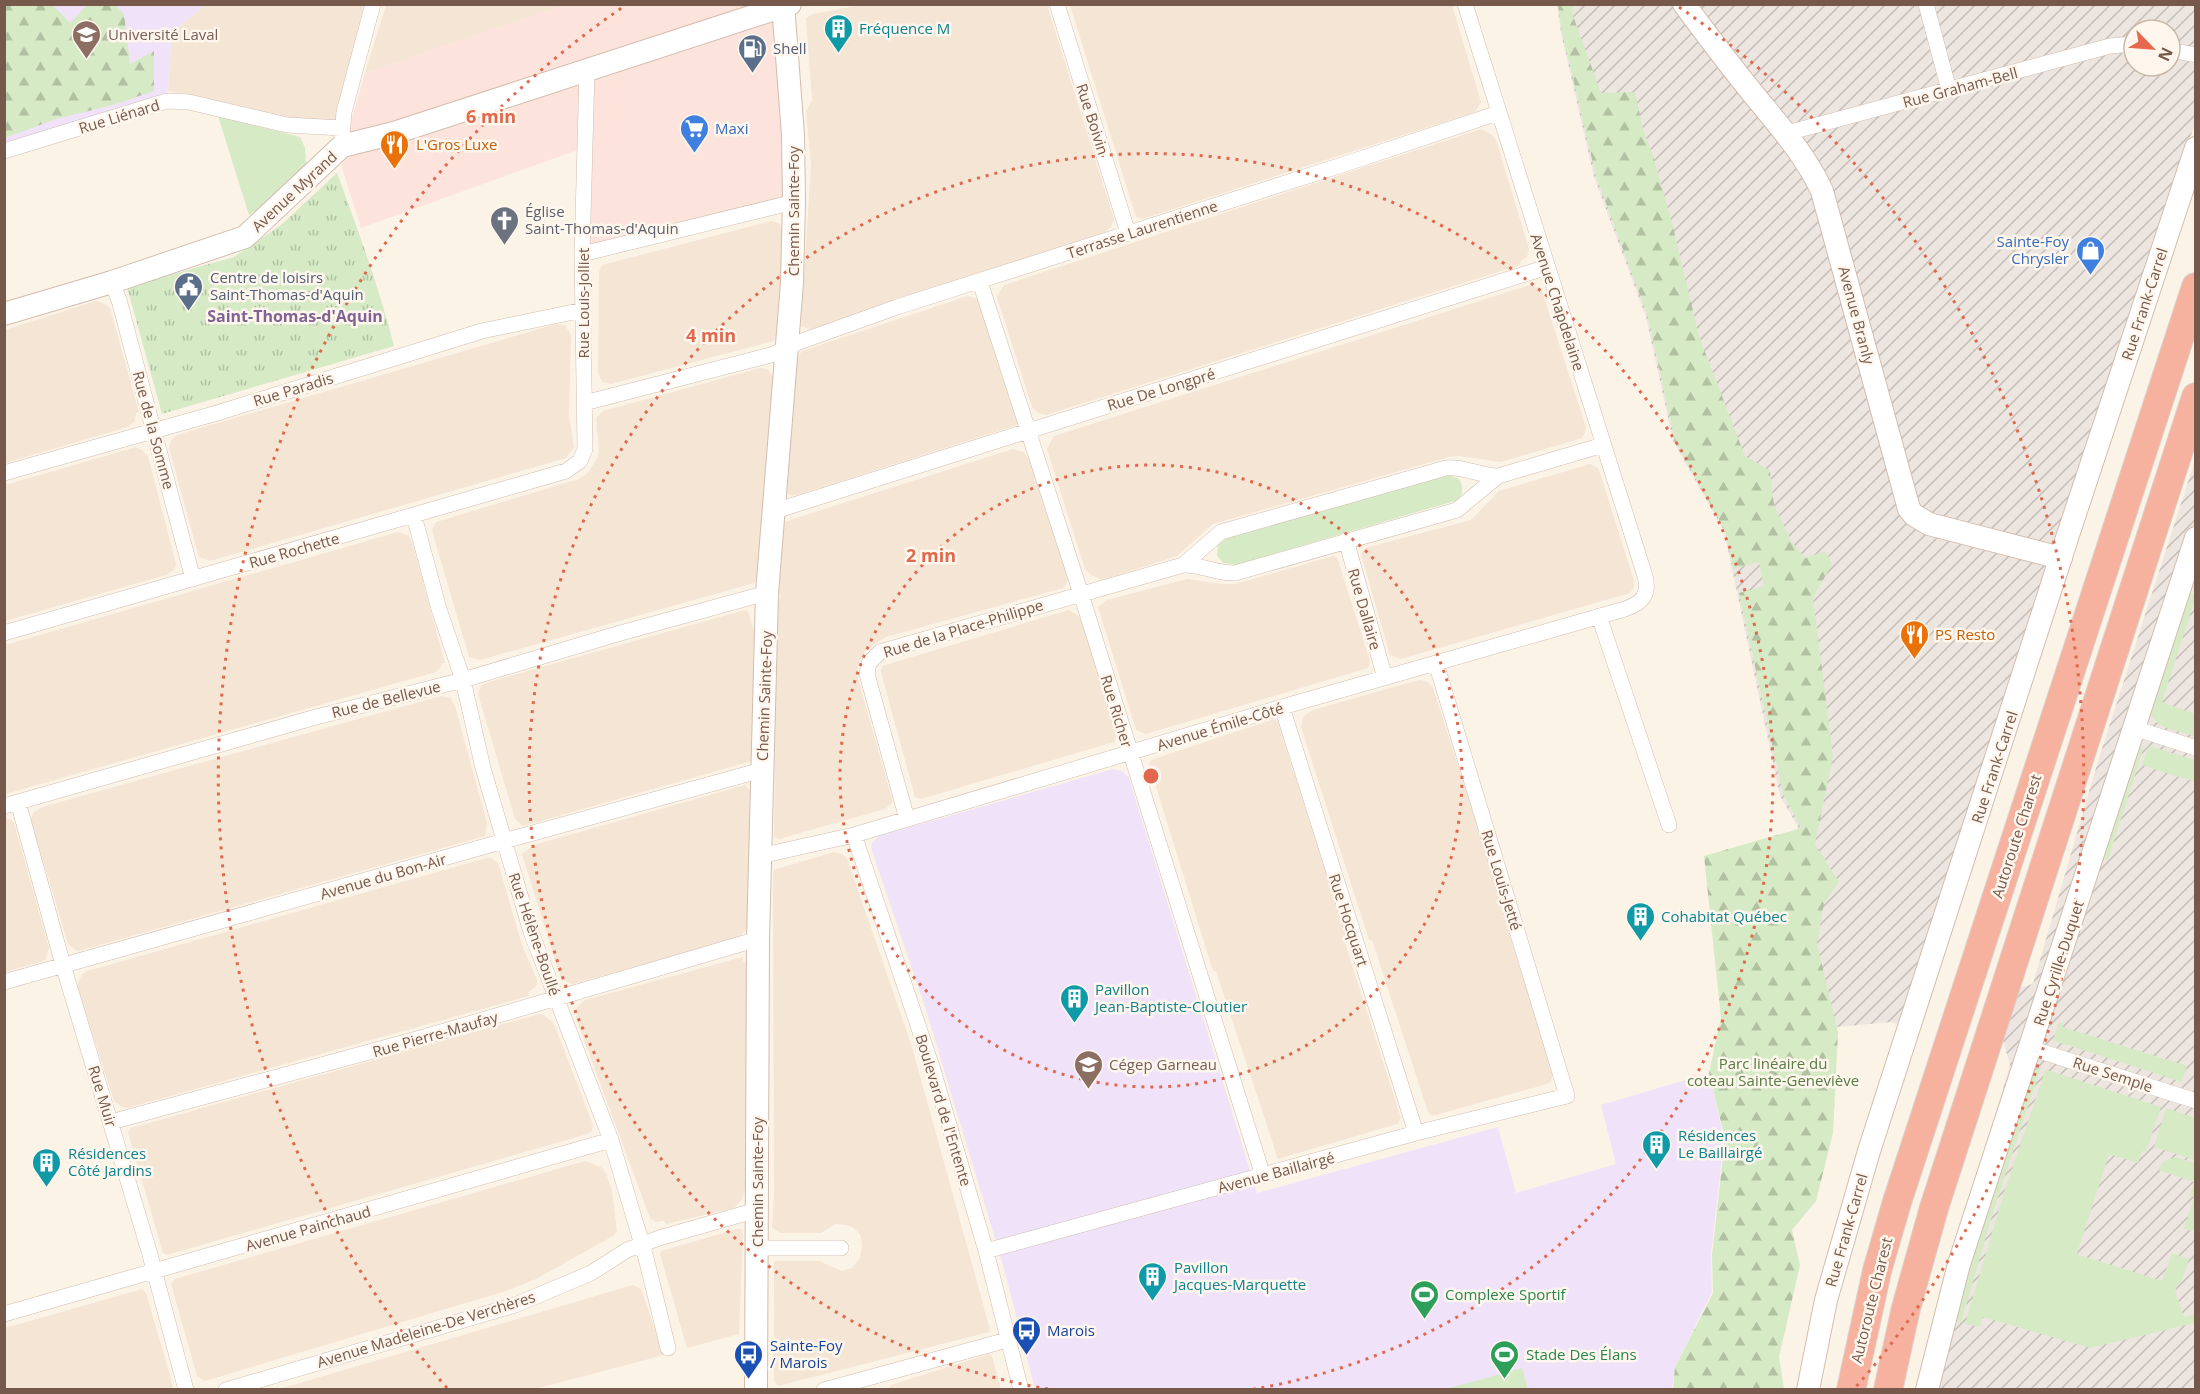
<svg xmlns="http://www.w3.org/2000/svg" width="2200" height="1394" viewBox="0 0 2200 1394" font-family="'Open Sans',sans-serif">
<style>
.residential{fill:#f4e5d5}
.commercial{fill:#fce3db}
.industrial{fill:url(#industrial-furrows);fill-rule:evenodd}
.education{fill:#f0e3f9}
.grass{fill:#d5eac5}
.forest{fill:url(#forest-firs)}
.park{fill:url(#park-tufts)}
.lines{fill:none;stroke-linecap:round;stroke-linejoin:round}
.street-casing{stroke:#d0bdaf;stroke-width:16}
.secondary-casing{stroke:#d3bcad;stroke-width:24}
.highway-casing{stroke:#d9d1cd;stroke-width:30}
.street{stroke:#fff;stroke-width:15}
.secondary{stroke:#fff;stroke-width:22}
.highway{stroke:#f6b29e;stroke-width:28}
.ring{fill:none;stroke:#df684d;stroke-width:3;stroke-dasharray:3 6}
.labels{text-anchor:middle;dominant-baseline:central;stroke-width:5;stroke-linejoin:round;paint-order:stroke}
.culture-label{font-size:15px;fill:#0d838f;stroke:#fff7ed;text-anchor:start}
.education-label{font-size:15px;fill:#785e54;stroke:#fff7ed;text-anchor:start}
.service-label{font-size:15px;fill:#4e5e75;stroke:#fff7ed;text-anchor:start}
.street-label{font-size:15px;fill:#76594b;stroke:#fff7ed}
.shop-label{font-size:15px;fill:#366cbe;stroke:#fff7ed;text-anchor:start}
.food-label{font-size:15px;fill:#c56008;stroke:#fff7ed;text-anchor:start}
.worship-label{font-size:15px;fill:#5b616d;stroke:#fff7ed;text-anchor:start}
.park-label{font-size:15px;fill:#557c42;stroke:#fff7ed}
.leisure-label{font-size:15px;fill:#27864d;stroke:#fff7ed;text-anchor:start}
.transit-label{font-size:15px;fill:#164399;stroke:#fff7ed;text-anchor:start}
.neighbourhood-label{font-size:16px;font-weight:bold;fill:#806392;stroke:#fff7ed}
.centre{fill:#df684d;stroke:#fff7ed;stroke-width:3}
.ring-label{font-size:18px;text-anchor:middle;font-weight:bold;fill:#df684d;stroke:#fff7ed;stroke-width:5;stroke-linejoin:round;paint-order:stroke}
</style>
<defs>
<pattern id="industrial-furrows" width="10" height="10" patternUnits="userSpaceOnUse" patternTransform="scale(1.5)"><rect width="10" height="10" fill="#ede6e0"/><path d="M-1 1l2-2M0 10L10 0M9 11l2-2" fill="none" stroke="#c5bdb8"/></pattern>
<pattern id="forest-firs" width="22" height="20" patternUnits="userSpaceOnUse" patternTransform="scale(1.5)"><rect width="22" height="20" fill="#d5eac5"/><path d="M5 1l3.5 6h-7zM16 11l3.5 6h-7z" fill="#b1c1a2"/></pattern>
<pattern id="park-tufts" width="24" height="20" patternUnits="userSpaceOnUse" patternTransform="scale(1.5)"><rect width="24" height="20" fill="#d5eac5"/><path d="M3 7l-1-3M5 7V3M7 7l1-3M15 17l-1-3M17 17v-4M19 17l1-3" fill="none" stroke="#b1c1a2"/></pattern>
</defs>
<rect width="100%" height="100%" fill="#fcf3e7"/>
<path class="residential" d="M205 5H364L338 111 334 123 330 125 288 117 188 94 168 91 172 33Z
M386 5H564L365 73Z
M861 5H1047L1114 219 1111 227 1105 232 815 328 809 329 801 326 811 165 806 111 812 100 806 18 813 14Z
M1070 5H1452L1481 102 1475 112 1142 219 1136 217Z
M1481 129 1492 135 1496 140 1529 249 1527 257 1520 262V265L1046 415 1038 413 1032 407 997 297 1004 285Z
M772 221 780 224 783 230 777 334 773 341 611 384 602 382 598 373 599 272 602 265Z
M1530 285 1539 288 1542 291 1586 427 1585 433 1582 438 1501 462 1459 456 1449 457 1213 524 1177 556 1102 580 1091 575 1085 569 1047 449 1054 436Z
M968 296 980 300 1019 420 1017 425 797 495H790L787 493 797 358 802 351Z
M96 301 105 304 110 308 139 412 136 413 135 421 128 427 5 463V330Z
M556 324 565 325 571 335 569 416 574 447 566 458 210 561 199 557 169 448 171 440 177 435Z
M760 368 768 369 773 377 758 575 754 583 480 660 469 657 433 534 432 530 436 522 579 479 587 474 598 457 599 450 596 418 603 411Z
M136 447 142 450 148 456 176 564 174 570 166 575 5 621V485Z
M1013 449 1023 452 1029 459 1068 578 1066 585 1063 588 886 637 866 650 859 661 857 675 893 802 885 809 779 839 774 837 777 609 780 595 778 591 784 522Z
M1590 464 1598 468 1600 473 1634 581V587L1630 593 1401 659 1390 655 1361 554 1365 548 1471 520 1499 491Z
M398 532 409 536 413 546 445 663H442L441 667 436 672 5 794V645Z
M1333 556 1337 557 1338 560 1370 661 1368 668 1146 734 1136 730 1098 607 1107 600 1187 579 1223 584H1235Z
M745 610 748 611 754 630 752 761 523 826 515 819 478 694 481 686 485 683Z
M1069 610 1080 617 1118 737 1115 738 1114 742 921 799 915 797 881 672 882 666Z
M1419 680 1428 682 1433 688 1500 896 1498 898 1553 1073 1551 1081 1547 1084 1432 1116 1428 1112 1372 940H1369L1301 727 1304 716 1313 710Z
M441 696 450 698 455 706 487 823 485 836 82 950 77 951 68 944 31 820 33 813 42 807Z
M1274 719 1277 720 1347 939 1344 940 1401 1118 1397 1124 1278 1159 1216 971H1213L1149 764 1151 760Z
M745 785 750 791 748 927 746 930 738 938 573 984 564 981 559 973 522 854 534 845Z
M10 819 14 823 49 948 46 959 40 962 5 972 4 820Z
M834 852 841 854 847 858 912 1047 990 1329 989 1332 778 1386 774 1382V1261H819L842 1271 852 1268 860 1258 862 1247 861 1236 854 1228 846 1225 835 1224 821 1233H780L772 1227 774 1197 773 872 776 869Z
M487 858H491L498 863 522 945 537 980V985L528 993 529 996 127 1108 122 1107 114 1101 77 985 82 974 87 971Z
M743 957V961L750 967 745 1192 742 1199 734 1208 666 1224 664 1221 656 1222 650 1218 576 1018 577 1007 585 1000Z
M539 1014 544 1015 554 1024 593 1125 592 1131 587 1134 167 1255 163 1253 128 1132 131 1128Z
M585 1161 601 1167 606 1173 612 1191 617 1231 613 1236 536 1279 506 1291 205 1381 197 1376 171 1284 175 1279Z
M736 1229H741L743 1235 739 1334 687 1348 660 1254 662 1251Z
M633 1285 641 1289 664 1355 535 1389 276 1390Z
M142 1289 146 1293 173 1386 171 1389H5V1328Z
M989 1354 992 1356 1001 1389H888L891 1385Z"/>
<path class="commercial" d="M564 5H783L794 202 582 254 586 147 361 228 342 168 349 129 365 73Z"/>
<path class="industrial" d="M1557 5H2195V123L2128 322 1912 1029 1891 1022 1837 1027 1782 1025 1798 827 1780 796 1724 531 1673 441 1646 317 1594 177 1561 33ZM2134 30H2170V66H2134Z
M2195 460V1389L1915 1390 2010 1065 1990 996 2033 984 2098 761Z"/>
<path class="education" d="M5 5H205L172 33 167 101 5 150Z
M1113 769 1122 771 1129 778 1257 1193 1498 1127 1516 1193 1616 1164 1601 1105 1709 1073 1724 1139 1711 1254 1712 1292 1675 1367 1672 1389H1035L1003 1265 925 1007 871 848 872 843 879 836Z"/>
<path class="grass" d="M218 116 300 137 305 148 306 164 257 210 249 215Z
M1449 475 1459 479C1464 487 1464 496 1455 501L1235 565 1223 563 1217 555 1218 545 1225 539Z
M2188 592 2195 595V599L2162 702 2195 714V736C2179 731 2152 728 2149 709Z
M2149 746 2195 760V782L2142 765Z
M2144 747 2108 860 2101 857 2137 750Z
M2059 1022 2064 1023 2063 1027 2187 1066 2182 1082 2055 1041 2053 1040Z
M2041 1067 1994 1209 1961 1323 1955 1320 1969 1265 2032 1072Z
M2047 1070 2161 1107 2146 1152 2142 1151 2138 1163 2109 1154 2077 1254 2162 1281 2172 1253 2189 1259 2182 1281 2178 1284 2175 1292 2184 1317 2195 1314V1323L2090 1348 1983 1317 1980 1327 1965 1324 2005 1189 2045 1071Z
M2166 1108 2195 1118V1160L2154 1147Z
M2175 1157 2195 1163 2196 1221 2192 1231 2184 1229 2194 1197 2190 1195 2194 1182 2158 1170C2161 1161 2167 1160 2175 1157Z
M1522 1368 1528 1389H1446Z"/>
<path class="forest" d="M6 5H53L70 23 87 5H115L124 14 130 64 154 51V91L113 105 56 119 5 138 4 6Z
M1558 5H1574L1572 13 1601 93 1635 92 1643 129 1654 159 1671 219 1699 336 1745 456 1770 471 1774 505 1791 541 1805 558 1826 551 1832 564 1813 598 1833 756 1815 844 1839 882 1824 903 1817 944 1838 1032 1833 1133 1816 1201 1792 1230 1800 1265 1779 1357 1784 1389H1673L1675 1367 1713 1293 1712 1255 1725 1139 1709 1073 1721 1018 1704 856 1801 828 1783 794 1739 593 1764 586 1759 562 1733 569 1725 530 1675 441 1648 317 1596 176 1562 32Z"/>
<path class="park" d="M337 173C358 230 379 287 394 346L162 414 127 287 234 257 281 225Z"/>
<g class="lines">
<defs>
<path id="street" d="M1057 4 1128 233
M1926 4 1949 90
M2170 50 2196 55
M1787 133 2110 46 2134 44
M342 136 344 112 373 4
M4 151 167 101 189 102 287 125 342 128
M582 254 794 202
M112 282 119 300 193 579
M980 282 1081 594 1263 1176
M584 403 771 355 802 341 897 307 1342 165 1498 113
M4 473 217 413 482 331 583 310
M775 511 1547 267
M414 516 439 609 463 680 483 768 531 932 611 1140 646 1258 668 1348
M1346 540 1385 678
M1183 565 1221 532 1446 468C1464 466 1480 476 1498 476L1603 445
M1599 616 1669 825
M4 633 566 471 580 461 585 449 582 254 587 71
M1282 707 1416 1133
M2134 728 2196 748
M18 802 63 965 149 1251 186 1390
M4 806 316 717 463 680 617 634 767 593
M907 819 867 674 869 663 880 652 1183 565C1201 564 1217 574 1235 573L1457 510 1498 476
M854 835 933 1070 986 1251 1021 1390
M760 856 854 835 1282 707 1625 609C1642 603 1650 595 1645 576L1465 4
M4 982 504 841 762 770
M2030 1048 2196 1101
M111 1122 424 1037 758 939
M757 1248H841
M986 1251 1416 1133 1567 1096 1436 663
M4 1314 611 1140
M226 1390 515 1305 591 1273 627 1250 659 1238 757 1210
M824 1390 1007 1340"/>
<path id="secondary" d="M1684 4C1710 39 1736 74 1764 107 1787 135 1807 159 1822 191L1909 509 1914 515 1929 524 2061 558
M4 314 112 282 245 237 342 146 394 133 790 4
M756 1390 758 939 767 593 792 283 794 202 793 135 783 4
M1808 1390 1826 1300 1869 1151 2068 535 2196 148
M1927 1390 1959 1264 2196 538"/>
<path id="highway" d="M1851 1390 1877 1271 1897 1202 2196 287
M1888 1390 1906 1308 1934 1208 2196 397"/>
</defs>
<use href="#street" class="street-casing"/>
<use href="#secondary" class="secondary-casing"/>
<use href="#highway" class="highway-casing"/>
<use href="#street" class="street"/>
<use href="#secondary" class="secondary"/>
<use href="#highway" class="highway"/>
</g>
<g class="ring">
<circle cx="1151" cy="776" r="311"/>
<path d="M1048 1389A622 622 0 1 1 1254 1389"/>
<path d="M447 1388A933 933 0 0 1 623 7M1679 7A933 933 0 0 1 1855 1388"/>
</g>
<defs>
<symbol id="building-pin" viewBox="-11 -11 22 30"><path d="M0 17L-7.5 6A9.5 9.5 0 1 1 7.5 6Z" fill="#0f9aa8" stroke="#fff7ed"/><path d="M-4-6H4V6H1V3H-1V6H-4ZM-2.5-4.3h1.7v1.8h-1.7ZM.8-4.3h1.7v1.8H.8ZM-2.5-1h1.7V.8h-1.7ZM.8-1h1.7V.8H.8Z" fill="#fff"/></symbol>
<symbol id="university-pin" viewBox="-11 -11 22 30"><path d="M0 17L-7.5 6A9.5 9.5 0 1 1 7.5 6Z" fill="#8d6e63" stroke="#fff7ed"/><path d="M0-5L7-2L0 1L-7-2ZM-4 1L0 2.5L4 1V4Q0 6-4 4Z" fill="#fff"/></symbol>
<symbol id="fuel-pin" viewBox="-11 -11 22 30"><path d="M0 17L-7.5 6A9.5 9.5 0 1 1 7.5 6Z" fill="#5c6f8a" stroke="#fff7ed"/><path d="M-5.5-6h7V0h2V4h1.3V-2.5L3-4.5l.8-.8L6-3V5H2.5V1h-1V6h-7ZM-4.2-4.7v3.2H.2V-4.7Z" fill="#fff"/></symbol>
<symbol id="supermarket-pin" viewBox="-11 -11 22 30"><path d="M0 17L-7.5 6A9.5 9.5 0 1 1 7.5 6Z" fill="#3f7fe0" stroke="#fff7ed"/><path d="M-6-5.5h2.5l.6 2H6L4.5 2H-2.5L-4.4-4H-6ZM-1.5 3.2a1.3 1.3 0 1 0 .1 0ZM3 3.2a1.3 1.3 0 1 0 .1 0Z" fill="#fff"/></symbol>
<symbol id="restaurant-pin" viewBox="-11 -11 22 30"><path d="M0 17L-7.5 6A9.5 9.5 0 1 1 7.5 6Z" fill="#e8710a" stroke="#fff7ed"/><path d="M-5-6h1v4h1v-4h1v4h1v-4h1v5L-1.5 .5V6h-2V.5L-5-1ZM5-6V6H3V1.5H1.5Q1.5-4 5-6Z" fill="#fff"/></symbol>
<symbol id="church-pin" viewBox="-11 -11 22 30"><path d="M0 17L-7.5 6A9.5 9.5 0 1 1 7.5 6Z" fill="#6b7280" stroke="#fff7ed"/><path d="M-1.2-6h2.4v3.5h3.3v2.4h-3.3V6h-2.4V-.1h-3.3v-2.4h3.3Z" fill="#fff"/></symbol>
<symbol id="shop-pin" viewBox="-11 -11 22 30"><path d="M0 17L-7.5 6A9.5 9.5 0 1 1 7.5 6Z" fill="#3f7fe0" stroke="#fff7ed"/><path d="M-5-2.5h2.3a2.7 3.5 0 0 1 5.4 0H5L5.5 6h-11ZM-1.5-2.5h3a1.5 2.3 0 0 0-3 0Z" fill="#fff"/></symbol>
<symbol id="civic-pin" viewBox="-11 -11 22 30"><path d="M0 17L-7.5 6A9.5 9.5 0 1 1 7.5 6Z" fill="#5c6f8a" stroke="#fff7ed"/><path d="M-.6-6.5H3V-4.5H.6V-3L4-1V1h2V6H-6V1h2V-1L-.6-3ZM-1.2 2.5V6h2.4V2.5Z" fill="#fff"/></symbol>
<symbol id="stadium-pin" viewBox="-11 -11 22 30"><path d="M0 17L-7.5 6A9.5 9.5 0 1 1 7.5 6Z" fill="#2e9e5b" stroke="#fff7ed"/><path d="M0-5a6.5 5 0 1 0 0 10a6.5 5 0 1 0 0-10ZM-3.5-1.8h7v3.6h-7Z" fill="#fff"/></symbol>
<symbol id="bus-pin" viewBox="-11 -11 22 30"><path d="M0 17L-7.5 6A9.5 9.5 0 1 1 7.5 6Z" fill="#1a4fb4" stroke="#fff7ed"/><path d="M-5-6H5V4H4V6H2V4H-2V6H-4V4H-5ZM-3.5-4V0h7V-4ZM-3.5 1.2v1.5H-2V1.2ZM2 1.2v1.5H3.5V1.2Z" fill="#fff"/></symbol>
</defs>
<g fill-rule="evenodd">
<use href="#building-pin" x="822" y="12" width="33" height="45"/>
<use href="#university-pin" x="70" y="18" width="33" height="45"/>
<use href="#fuel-pin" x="736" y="32" width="33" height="45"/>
<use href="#supermarket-pin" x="678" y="112" width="33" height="45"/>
<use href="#restaurant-pin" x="378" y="128" width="33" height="45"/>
<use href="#church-pin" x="488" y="204" width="33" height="45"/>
<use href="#shop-pin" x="2074" y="234" width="33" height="45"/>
<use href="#civic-pin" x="172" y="270" width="33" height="45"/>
<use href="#restaurant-pin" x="1898" y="618" width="33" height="45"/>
<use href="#building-pin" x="1624" y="900" width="33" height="45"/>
<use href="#building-pin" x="1058" y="982" width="33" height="45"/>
<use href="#university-pin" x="1072" y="1048" width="33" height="45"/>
<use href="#building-pin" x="1640" y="1128" width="33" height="45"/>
<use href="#building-pin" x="30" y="1146" width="33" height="45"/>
<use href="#building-pin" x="1136" y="1260" width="33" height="45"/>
<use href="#stadium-pin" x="1408" y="1278" width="33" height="45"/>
<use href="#bus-pin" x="1010" y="1314" width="33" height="45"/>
<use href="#bus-pin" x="732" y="1338" width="33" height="45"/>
<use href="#stadium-pin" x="1488" y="1338" width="33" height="45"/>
</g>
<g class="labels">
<g class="culture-label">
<text x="859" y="28">Fréquence M</text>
<text x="1661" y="916">Cohabitat Québec</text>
<text x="1095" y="989">Pavillon<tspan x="1095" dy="17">Jean-Baptiste-Cloutier</tspan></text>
<text x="1678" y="1135">Résidences<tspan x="1678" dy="17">Le Baillairgé</tspan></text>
<text x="68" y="1153">Résidences<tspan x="68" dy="17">Côté Jardins</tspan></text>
<text x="1174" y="1267">Pavillon<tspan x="1174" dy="17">Jacques-Marquette</tspan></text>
</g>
<g class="education-label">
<text x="108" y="34">Université Laval</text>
<text x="1109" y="1064">Cégep Garneau</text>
</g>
<g class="service-label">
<text x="773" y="48">Shell</text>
<text x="210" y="277">Centre de loisirs<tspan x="210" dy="17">Saint-Thomas-d'Aquin</tspan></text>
</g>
<g class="street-label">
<text transform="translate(1960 87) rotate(-15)">Rue Graham-Bell</text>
<text transform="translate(119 116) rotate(-17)">Rue Liénard</text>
<text transform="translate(1093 119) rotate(72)">Rue Boivin</text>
<text transform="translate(294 191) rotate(-43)">Avenue Myrand</text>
<text transform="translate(793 211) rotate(-90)">Chemin Sainte-Foy</text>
<text transform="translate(1142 229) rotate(-18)">Terrasse Laurentienne</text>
<text transform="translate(1558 302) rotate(72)">Avenue Chapdelaine</text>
<text transform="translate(583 303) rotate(-90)">Rue Louis-Jolliet</text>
<text transform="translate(2144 304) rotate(-72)">Rue Frank-Carrel</text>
<text transform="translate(1857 315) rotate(75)">Avenue Branly</text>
<text transform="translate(293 389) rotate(-17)">Rue Paradis</text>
<text transform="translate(1161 389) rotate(-17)">Rue De Longpré</text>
<text transform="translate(154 430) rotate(75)">Rue de la Somme</text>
<text transform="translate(294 550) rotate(-16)">Rue Rochette</text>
<text transform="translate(1365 609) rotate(74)">Rue Dallaire</text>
<text transform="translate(963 628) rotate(-17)">Rue de la Place-Philippe</text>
<text transform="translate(764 696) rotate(-88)">Chemin Sainte-Foy</text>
<text transform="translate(386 699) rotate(-14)">Rue de Bellevue</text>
<text transform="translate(1117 711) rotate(73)">Rue Richer</text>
<text transform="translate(1220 726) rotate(-17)">Avenue Émile-Côté</text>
<text transform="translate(1994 767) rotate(-72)">Rue Frank-Carrel</text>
<text transform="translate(2016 836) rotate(-72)">Autoroute Charest</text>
<text transform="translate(383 876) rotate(-16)">Avenue du Bon-Air</text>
<text transform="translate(1502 880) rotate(73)">Rue Louis-Jetté</text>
<text transform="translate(1349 920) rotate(72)">Rue Hocquart</text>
<text transform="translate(535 934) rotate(71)">Rue Hélène-Boullé</text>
<text transform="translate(2058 963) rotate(-72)">Rue Cyrille-Duquet</text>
<text transform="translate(435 1034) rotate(-16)">Rue Pierre-Maufay</text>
<text transform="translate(2113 1074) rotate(18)">Rue Semple</text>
<text transform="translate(103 1096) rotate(73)">Rue Muir</text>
<text transform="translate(944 1110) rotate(73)">Boulevard de l'Entente</text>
<text transform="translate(1276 1172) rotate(-15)">Avenue Baillairgé</text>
<text transform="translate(757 1182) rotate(-90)">Chemin Sainte-Foy</text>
<text transform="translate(308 1228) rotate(-16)">Avenue Painchaud</text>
<text transform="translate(1846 1230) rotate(-74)">Rue Frank-Carrel</text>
<text transform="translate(1871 1300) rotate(-76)">Autoroute Charest</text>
<text transform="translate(426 1329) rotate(-17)">Avenue Madeleine-De Verchères</text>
</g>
<g class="shop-label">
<text x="715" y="128">Maxi</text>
<text x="2069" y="241" text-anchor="end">Sainte-Foy<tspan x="2069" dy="17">Chrysler</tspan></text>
</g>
<g class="food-label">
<text x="416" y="144">L'Gros Luxe</text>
<text x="1935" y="634">PS Resto</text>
</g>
<g class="worship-label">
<text x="525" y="211">Église<tspan x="525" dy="17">Saint-Thomas-d'Aquin</tspan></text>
</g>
<g class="park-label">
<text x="1773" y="1063">Parc linéaire du<tspan x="1773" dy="17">coteau Sainte-Geneviève</tspan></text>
</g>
<g class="leisure-label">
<text x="1445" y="1294">Complexe Sportif</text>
<text x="1526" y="1354">Stade Des Élans</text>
</g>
<g class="transit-label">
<text x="1047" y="1330">Marois</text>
<text x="770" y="1345">Sainte-Foy<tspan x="770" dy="17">/ Marois</tspan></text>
</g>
<g class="neighbourhood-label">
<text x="295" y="316">Saint-Thomas-d'Aquin</text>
</g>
</g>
<circle cx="1151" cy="776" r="9" class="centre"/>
<g class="ring-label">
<text x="491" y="123">6 min</text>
<text x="711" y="342">4 min</text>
<text x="931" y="562">2 min</text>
</g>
<rect width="2200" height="1394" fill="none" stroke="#76594b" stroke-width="12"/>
<g transform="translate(2152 48) rotate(115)"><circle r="28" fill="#fff7ed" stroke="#c8b8ac" stroke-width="1.5"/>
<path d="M0-4.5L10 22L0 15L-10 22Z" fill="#e5694d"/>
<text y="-9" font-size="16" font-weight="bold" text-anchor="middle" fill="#76594b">N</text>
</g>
</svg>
